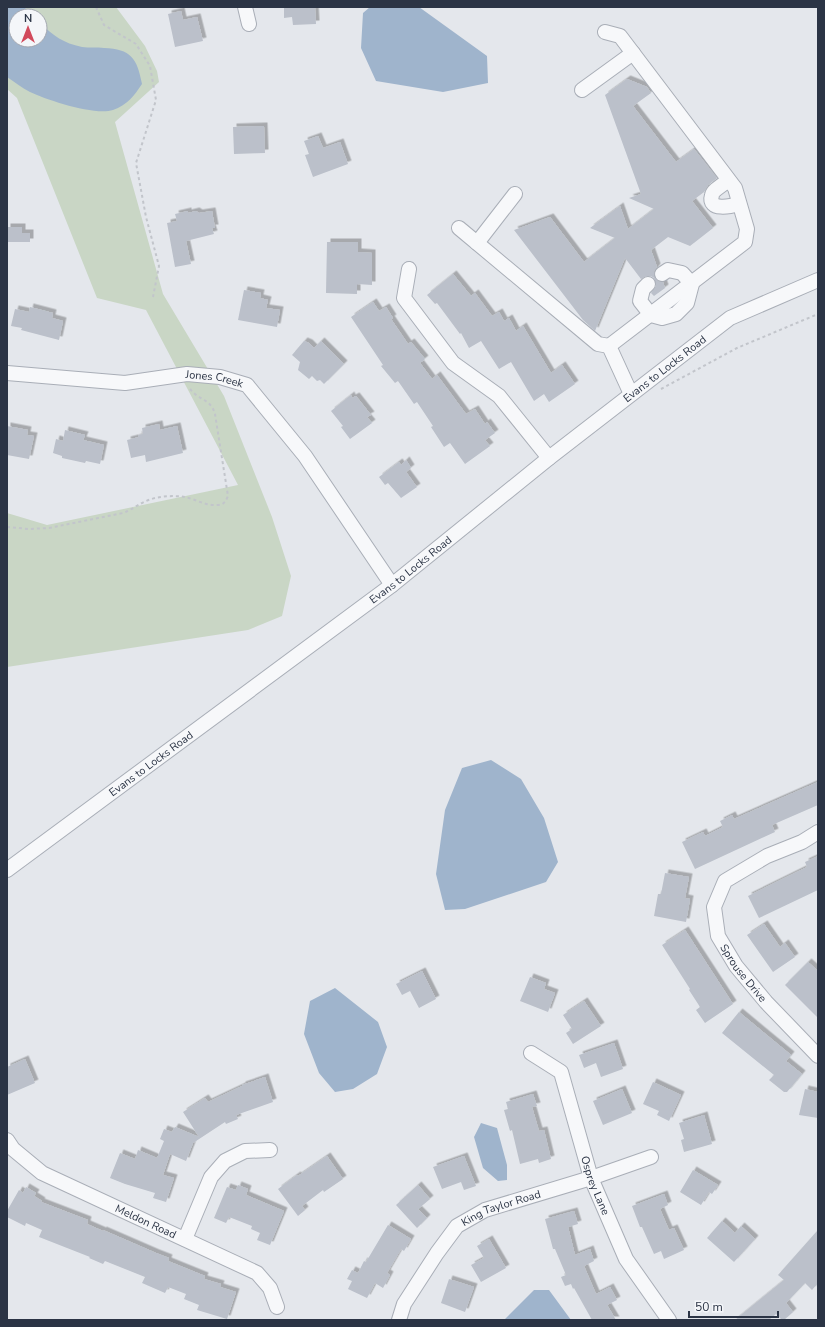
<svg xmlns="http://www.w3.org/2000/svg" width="825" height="1327" viewBox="0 0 825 1327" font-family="'Nunito Sans',sans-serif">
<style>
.green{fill:#c9d6c5;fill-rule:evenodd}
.water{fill:#9fb4cc}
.building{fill:#bbc0ca;filter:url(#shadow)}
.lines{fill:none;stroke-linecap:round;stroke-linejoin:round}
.minor-casing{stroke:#a9aeb7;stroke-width:16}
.path{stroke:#c2c5cb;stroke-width:2;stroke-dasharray:3 3;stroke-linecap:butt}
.minor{stroke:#f7f8fa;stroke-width:14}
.labels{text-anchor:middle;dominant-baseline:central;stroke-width:3;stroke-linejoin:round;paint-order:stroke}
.street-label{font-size:11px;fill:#2b3445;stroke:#f4f6f9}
</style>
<defs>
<filter id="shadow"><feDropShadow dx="3.5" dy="-3.5" stdDeviation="0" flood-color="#0004"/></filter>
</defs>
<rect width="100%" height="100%" fill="#e4e7ec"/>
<path class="green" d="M7 7H116L145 46 157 71 159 82 115 122 163 294 224 396 272 517 291 576 282 616 248 630 7 667V513L47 525 238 485 146 310 97 298 17 98 7 89ZM16 16H40V40H16Z"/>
<path class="water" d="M7 7H24L33 16H16V40H40V23C54 36 63 43 82 47 89 48 97 47 104 48 131 49 137 58 142 84 134 96 127 105 113 110 95 116 47 100 30 92 22 88 15 82 7 77Z
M370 7H419L487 56 488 83 443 92 376 81 361 48 363 13Z
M491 760 521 779 544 818 558 862 546 882 465 909 445 910 436 874 445 810 462 768Z
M335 988 378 1022 387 1047 377 1074 353 1089 335 1092 319 1073 304 1034 310 1001Z
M481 1123 497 1128 507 1165V1180L498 1181 483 1168 474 1137Z
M534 1290H549L571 1320H504Z"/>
<path class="building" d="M284 7H315L316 24 293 25 292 17 284 18Z
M181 11 183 20 197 17 203 41 175 47 168 14Z
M627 79 647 87 651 93 633 106 676 162 694 149 717 178 708 185 704 192 692 201 713 228 690 246 668 237 651 250 657 267 654 271 655 278 658 281 663 282 665 288 654 296 651 293 656 286 654 278 651 276H646L641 279 625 258 595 331 583 320 514 230 550 217 584 262 615 238 590 228 620 206 628 229 654 209 629 198 641 194 605 95Z
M264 126 265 153 234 154 233 127Z
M318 136 323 148 340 142 348 164 313 177 305 155 309 154 304 141Z
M188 211V213L196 211 199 213 212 211 215 228H212L214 234 186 241 191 264 175 267 167 223 177 221 175 214Z
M7 227H22V233H30V242H7Z
M327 242H358V252L372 253V285L357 284V294L326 293Z
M453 274 471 296 475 293 492 316 499 312 504 321 509 318 516 331 523 326 551 373 562 365 575 384 549 402 544 394 534 401 511 362 499 369 481 341 469 348 461 333 460 334 437 303 435 304 427 295Z
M244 290 261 293 260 298 268 300 266 308 280 310 277 327 238 320Z
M373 302 379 311 386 307 393 318 391 319 408 344 411 342 425 359 420 363 432 379 437 375 466 414 475 409 485 424 487 422 495 433 485 440 490 446 465 464 450 443 444 447 431 427 433 426 417 402 414 404 398 381 395 383 381 366 383 365 351 317Z
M30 307 53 313 52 318 63 321 59 340 21 330 22 328 11 326 15 309 29 312Z
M304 341 309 343 314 348 321 341 344 364 324 384 320 380 317 381 312 376 309 379 298 370 300 362 292 355Z
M351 395 352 398 356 396 371 415 367 417 372 423 350 439 341 427 343 426 331 411Z
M159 424 160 430 177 426 183 453 146 462 145 455 131 458 127 440 139 437 138 435 143 434 142 428Z
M7 426 28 430 27 435 34 436 29 459 7 455Z
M65 430 85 435 83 440 104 445 100 464 86 461 85 463 62 458V456L53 453 56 439 63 441Z
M406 460 411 468 406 472 417 487 401 498 388 483 385 485 379 477 399 462 401 465Z
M818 782V805L772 825 775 832 695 869 682 842 703 832 705 836 723 827 720 821 732 815 734 819Z
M818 856V890L759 918 748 896 807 867 805 862Z
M665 873 689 877 685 898 690 899 686 922 654 916 658 894H661Z
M764 924 780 947 785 943 795 957 773 972 747 935Z
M685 930 733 1004 705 1023 696 1010 700 1007 689 990 690 989 662 945Z
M808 962 818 971V1018L785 985Z
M422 971 436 999 419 1008 410 991 402 995 396 984Z
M530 977 546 983 544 989 555 993 548 1012 520 1001Z
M584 1001 601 1026 573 1044 566 1033 572 1029 563 1015Z
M739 1012 791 1055 786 1061 802 1074 787 1092H784L769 1080 774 1075 722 1033Z
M614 1043 623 1069 601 1077 596 1063 584 1068 579 1055Z
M25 1059 35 1083 7 1095V1067Z
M265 1077 273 1102 236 1115 238 1119 226 1124 225 1122 193 1143 186 1161 170 1154 163 1175 174 1178 166 1202 153 1198 155 1193 125 1184 110 1178 120 1153 135 1159 138 1150 157 1158 164 1141 160 1139 164 1129 172 1132 175 1127 199 1137 183 1112 205 1098 208 1102 242 1086V1085Z
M653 1082 681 1095 669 1121 657 1115 659 1111 643 1104Z
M622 1089 632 1113 603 1125 593 1101Z
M805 1089 818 1092V1118L799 1115Z
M533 1094 537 1106 532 1107 539 1131 544 1130 551 1159 539 1163 538 1159 520 1164 512 1130 510 1131 504 1110 508 1109 506 1102Z
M704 1115 712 1144 684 1152 681 1140 684 1139 679 1123Z
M327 1156 343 1179 324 1192 323 1190 302 1206 305 1210 298 1216 278 1189 297 1175 298 1176Z
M464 1156 476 1186 464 1190 461 1182 442 1189 433 1167Z
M693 1170 718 1185 712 1194 709 1192 701 1205 680 1192Z
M238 1185 248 1189 246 1195 284 1211 270 1245 257 1240 260 1233 251 1229 252 1226 229 1217 226 1223 214 1218 227 1187 236 1190Z
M418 1185 430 1199 418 1209 427 1218 417 1228 396 1205Z
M26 1187 36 1193 34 1196 42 1201 41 1202 88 1220 87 1224 103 1231V1230L156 1253 169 1258 168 1261 205 1276 204 1279 221 1284 220 1287 236 1292 227 1319 197 1310 199 1305 184 1299 186 1294 168 1287 165 1293 142 1283 145 1277 105 1261 103 1264 89 1258 90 1257 39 1237 42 1230 26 1223 25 1226 7 1217V1211L19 1190 23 1193Z
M664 1194 668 1205 660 1209 669 1230 674 1228 684 1250 664 1259 661 1251 654 1254 642 1227H640L632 1206Z
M574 1211 578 1224 568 1227 575 1255 590 1249 594 1261 584 1266 596 1294 610 1287 617 1300 607 1305 616 1320H592L574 1288 573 1289 571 1284 565 1286 561 1277 566 1275 555 1249H553L545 1219Z
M722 1221 735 1233 741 1226 755 1239 734 1262 707 1238Z
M388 1225 411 1239 404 1251 401 1249 387 1273 390 1275 383 1288 375 1283 367 1298 348 1289 352 1281 347 1279 352 1270 358 1273 364 1261 366 1262Z
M818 1230V1283L812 1290 805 1283 786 1303 793 1312 784 1320H782L776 1314 769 1320H735L784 1280 778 1275Z
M489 1239 506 1268 481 1282 471 1265 484 1258 477 1246Z
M449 1279 474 1287 465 1312 441 1303Z"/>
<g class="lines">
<defs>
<g id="minor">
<path d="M245 7 249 24"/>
<path d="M605 32 620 36 735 188 747 229 745 242 609 346 631 394"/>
<path d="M582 90 633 53"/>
<path d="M728 180C724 184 713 190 712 195 707 212 732 206 739 204"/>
<path d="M459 228 598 344 609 346"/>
<path d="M477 243 515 194"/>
<path d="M409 269 404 298 453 363 499 396 549 458"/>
<path d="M648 284 643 289 640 301 651 315 662 318 676 314 687 303 692 284 682 273 668 270 662 274"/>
<path id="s1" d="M7 373 125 383 187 374 220 377 247 385 305 456 392 585"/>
<path id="s2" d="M818 832 802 842 767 856 725 881 714 907 718 936 736 966 766 1002 818 1056"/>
<path id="s3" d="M7 870 392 585 549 458 730 318 818 280"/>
<path id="s4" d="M531 1053 561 1072 591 1178 626 1259 669 1320"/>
<path id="s5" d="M7 1140 13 1149 42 1173 257 1273 270 1288 277 1307"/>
<path d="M185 1239 211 1177 225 1161 245 1151 270 1150"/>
<path id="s6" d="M399 1320 404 1304 437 1253 457 1226 485 1210 591 1178 651 1157"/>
</g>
</defs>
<use href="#minor" class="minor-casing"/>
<path class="path" d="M96 7 104 25 136 44 150 66 156 100 136 163 146 217 159 266 153 297
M661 389 737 348 818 314
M7 527 29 529 49 528 123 513C131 510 136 506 142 503 155 496 171 495 185 497 195 499 206 506 217 505 224 505 226 501 228 496L215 414C211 398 196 400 189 387"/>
<use href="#minor" class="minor"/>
</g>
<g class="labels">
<g class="street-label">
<text stroke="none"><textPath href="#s3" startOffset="827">Evans to Locks Road</textPath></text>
<text stroke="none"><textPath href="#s1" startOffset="209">Jones Creek</textPath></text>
<text stroke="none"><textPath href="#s3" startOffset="503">Evans to Locks Road</textPath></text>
<text stroke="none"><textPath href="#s3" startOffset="179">Evans to Locks Road</textPath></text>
<text stroke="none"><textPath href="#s2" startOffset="208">Sprouse Drive</textPath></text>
<text stroke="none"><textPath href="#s4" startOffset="154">Osprey Lane</textPath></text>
<text stroke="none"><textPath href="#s6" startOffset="159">King Taylor Road</textPath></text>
<text stroke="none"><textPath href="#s5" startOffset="163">Meldon Road</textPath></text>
</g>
</g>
<rect width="825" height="1327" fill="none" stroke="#2b3445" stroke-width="16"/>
<g transform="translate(28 28)"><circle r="19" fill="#f4f6f9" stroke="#a4a8b1"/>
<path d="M0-3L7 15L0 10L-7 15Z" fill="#d1495b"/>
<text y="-6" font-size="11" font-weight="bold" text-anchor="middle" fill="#2b3445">N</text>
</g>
<path d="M689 1311v6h89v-6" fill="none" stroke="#2b3445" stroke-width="2"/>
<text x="695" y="1311" font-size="12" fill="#2b3445" stroke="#f4f6f9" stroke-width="3" paint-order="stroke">50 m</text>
</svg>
